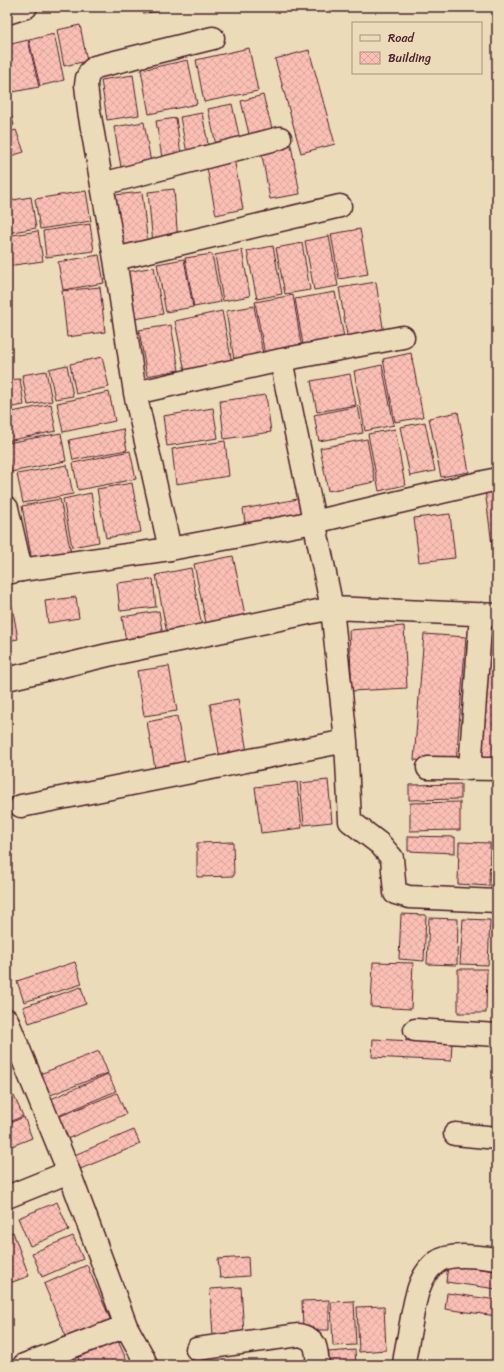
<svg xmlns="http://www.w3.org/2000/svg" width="504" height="1372" viewBox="0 0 504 1372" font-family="Sriracha,sans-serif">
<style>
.building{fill:url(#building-cross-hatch);stroke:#4a1f2b}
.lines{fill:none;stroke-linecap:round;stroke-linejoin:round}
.street-casing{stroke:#4a1f2b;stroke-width:25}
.secondary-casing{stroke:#4a1f2b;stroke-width:25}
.street{stroke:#ecdbb8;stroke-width:22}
.secondary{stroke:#ecdbb8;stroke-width:22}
</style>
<defs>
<pattern id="building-cross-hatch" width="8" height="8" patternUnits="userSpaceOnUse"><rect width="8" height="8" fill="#fbc0b5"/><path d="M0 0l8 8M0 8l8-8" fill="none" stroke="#d9a59c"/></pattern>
</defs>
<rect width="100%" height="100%" fill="#ecdbb8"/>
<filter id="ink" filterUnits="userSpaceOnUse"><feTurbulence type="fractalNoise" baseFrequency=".025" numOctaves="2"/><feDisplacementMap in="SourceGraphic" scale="8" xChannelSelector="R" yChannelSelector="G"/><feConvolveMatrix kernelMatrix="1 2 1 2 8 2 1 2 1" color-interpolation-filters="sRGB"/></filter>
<g filter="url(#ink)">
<path class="building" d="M143 7H157L158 12 143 13Z
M80 25 87 61 64 66 57 30Z
M54 34 64 80 40 86 29 40Z
M28 40 39 87 13 92 7 63V45Z
M249 48 258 91 204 102 196 60Z
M309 50 335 144 301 153 275 59Z
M188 60 197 104 149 114 141 70Z
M133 75 139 115 107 120 101 80Z
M263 95 273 132 250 138 241 101Z
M7 100 14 125 7 127Z
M232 104 240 140 216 145 208 109Z
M202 113 209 149 187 153 180 117Z
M176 118 181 155 162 158 156 121Z
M144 122 151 163 121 167 114 127Z
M16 130 24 152 7 157V133Z
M291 145 300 194 270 199 261 150Z
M234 158 243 209 216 215 206 163Z
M174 189 178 242 153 244 148 192Z
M86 191 91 221 40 229 35 199Z
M142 192 148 246 122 250 115 195Z
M31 197 36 228 7 233V201Z
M90 224 94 251 46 257 43 231Z
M360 229 368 274 339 279 331 234Z
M38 231 43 261 7 266V236Z
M329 236 338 286 314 290 305 241Z
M302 243 310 290 285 294 276 248Z
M273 246 282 294 257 299 247 251Z
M242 250 250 296 223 301 215 255Z
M212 254 221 302 194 307 185 258Z
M99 255 104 283 63 290 58 262Z
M184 259 193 307 166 312 157 264Z
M154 267 163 314 135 319 126 272Z
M376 282 384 334 348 341 339 288Z
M100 287 105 332 67 337 62 291Z
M335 292 345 342 304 350 295 299Z
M293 295 302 349 265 355 255 302Z
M254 306 263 354 234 360 226 311Z
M222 311 233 368 186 377 175 321Z
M171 325 179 370 147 376 139 330Z
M411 353 423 417 395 422 383 359Z
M102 357 109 387 76 394 70 364Z
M67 365 73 396 55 399 49 369Z
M382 365 394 425 365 431 354 371Z
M46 371 52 401 28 405 22 375Z
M350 374 356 405 317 412 311 381Z
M20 379 24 405 7 408V380Z
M109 392 115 421 63 432 57 403Z
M266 395 271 432 224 439 220 401Z
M51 404 56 431 7 441V413Z
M358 406 363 433 319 441 314 415Z
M213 408 218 438 167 446 163 416Z
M458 412 469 472 441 477 429 418Z
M425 422 435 471 410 476 400 427Z
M123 429 127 450 73 460 69 440Z
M395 429 405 485 379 491 368 434Z
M61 433 66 461 11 472 7 451V443Z
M367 439 375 482 328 491 320 448Z
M225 441 229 476 176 484 172 449Z
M130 451 136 479 78 490 73 463Z
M67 465 73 494 23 503 17 474Z
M132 483 141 532 106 538 97 489Z
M497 488V559L494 560 485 490Z
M91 493 99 542 72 547 63 499Z
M60 499 71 553 32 561 22 506Z
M298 499 302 519 246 529 243 509Z
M450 514 455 558 419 562 414 518Z
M233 556 246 620 207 628 194 564Z
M191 568 202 627 167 634 156 575Z
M153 579 156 607 120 611 117 583Z
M76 597 79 618 48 623 45 601Z
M12 605 18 639 7 641V606Z
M159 611 164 642 127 648 122 617Z
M404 626 407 688 352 691 349 630Z
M486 632 497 633V763L476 762Z
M424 634 466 637 456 764 414 760Z
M169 666 177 711 144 716 137 671Z
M238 699 248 758 221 763 210 704Z
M177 716 186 768 156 774 147 722Z
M328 780 332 822 304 825 300 783Z
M297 782 302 828 261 833 255 787Z
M461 784V799L409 800V785Z
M460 802V830L410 831V803Z
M408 836 455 837V853L408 851Z
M233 842 234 876 197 877V843Z
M459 842 490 843 489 886 458 884Z
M492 842H497V891L491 890Z
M401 914 426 915 424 961 399 959Z
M429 918 458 919 457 965 427 964Z
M463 919 490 920 488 965 460 964Z
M75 962 82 984 24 1002 17 981Z
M373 962 413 963 411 1009 371 1007Z
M458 969H487L486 1013H458Z
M81 987 86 1004 29 1023 23 1007Z
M373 1039 452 1043 451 1061 372 1057Z
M99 1051 108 1073 48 1096 40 1074Z
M108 1074 116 1091 58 1116 51 1099Z
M117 1093 126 1114 67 1139 58 1117Z
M14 1096 23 1116 7 1123V1099Z
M24 1117 32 1138 7 1148V1124Z
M134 1130 140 1144 78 1170 72 1156Z
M57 1202 69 1230 30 1246 18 1218Z
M13 1232 29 1276 7 1284V1234Z
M73 1236 83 1259 42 1277 32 1253Z
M248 1257 249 1276 220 1278 218 1259Z
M87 1265 111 1321 67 1339 44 1284Z
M448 1265 497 1271V1289L446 1282Z
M241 1287 244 1334 213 1336 210 1289Z
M447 1293 497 1300V1316L445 1309Z
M329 1300V1330H303L302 1301Z
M354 1301 356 1345 333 1346 331 1302Z
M384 1306 386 1350 359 1352 357 1307Z
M117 1339 128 1363 124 1365H81L77 1355Z
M355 1350 356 1365H329L328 1352Z
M308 1360V1365H285L284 1362Z
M254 1362V1365H230V1364Z"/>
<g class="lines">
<defs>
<path id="street" d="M7 13 26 7
M102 184 280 138
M115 259 340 206
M135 393 281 360 403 337
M7 508 21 570
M170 549 135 393 115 259 89 111 86 85 87 78 90 72 95 67 213 38
M7 679 108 655 332 608 497 615
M346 741 350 821 380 844 392 858 395 893 409 897 497 901
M428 768 497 769
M470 769 481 614
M21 806 346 741 332 608 281 360
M7 1020 69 1172 126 1326 143 1357 146 1365
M415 1030 497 1035
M455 1134 497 1138
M7 1197 69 1172
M197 1349 299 1335C318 1339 316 1349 318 1365
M24 1365 126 1326
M404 1365C405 1353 408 1341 410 1329 414 1307 417 1275 437 1262 450 1252 481 1257 497 1259"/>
<path id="secondary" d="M7 573 21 570 170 549 314 522 497 479"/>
</defs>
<use href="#street" class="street-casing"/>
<use href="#secondary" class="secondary-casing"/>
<use href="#street" class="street"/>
<use href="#secondary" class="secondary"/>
</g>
</g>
<rect width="504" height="1372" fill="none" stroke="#ecdbb8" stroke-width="24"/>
<rect x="12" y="12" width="480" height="1348" fill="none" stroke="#4a1f2b" stroke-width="1.5" filter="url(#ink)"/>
<rect x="352" y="22" width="130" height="52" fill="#ecdbb8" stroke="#ab9080"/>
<rect x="360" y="35" width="20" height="6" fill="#ecdbb8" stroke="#ab9080"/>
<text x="388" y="42" font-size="12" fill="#4a1f2b">Road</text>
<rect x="360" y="52" width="20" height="12" fill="url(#building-cross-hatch)" stroke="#ab9080"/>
<text x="388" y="62" font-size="12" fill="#4a1f2b">Building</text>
</svg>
